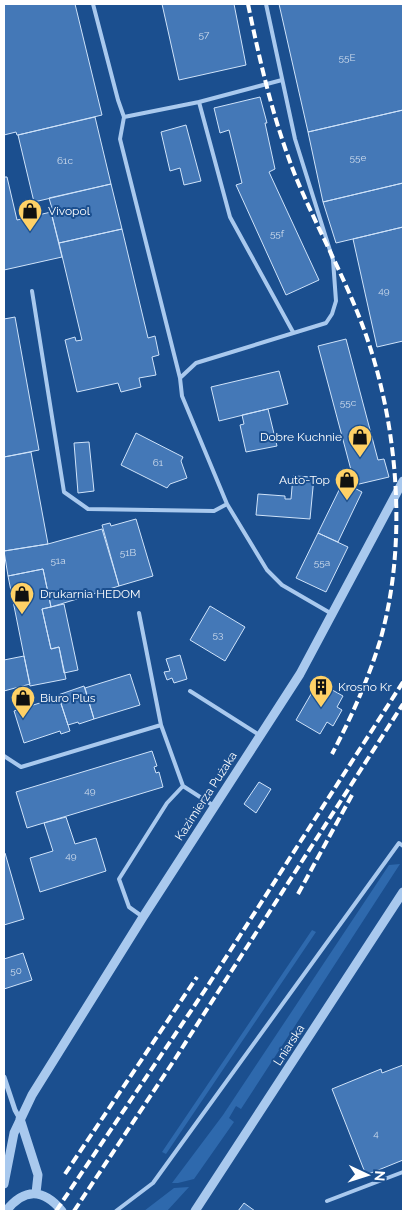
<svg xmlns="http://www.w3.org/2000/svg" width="407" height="1215" viewBox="0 0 407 1215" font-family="Raleway,sans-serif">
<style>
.green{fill:#2e69ad}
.building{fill:#4478b7;stroke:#cfe3fa}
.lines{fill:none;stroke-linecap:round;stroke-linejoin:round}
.service{stroke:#a9c9ee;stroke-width:4}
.minor{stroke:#a9c9ee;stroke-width:5}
.tertiary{stroke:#a9c9ee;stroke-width:9}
.rail{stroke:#fff;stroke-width:4;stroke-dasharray:9 4;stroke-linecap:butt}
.labels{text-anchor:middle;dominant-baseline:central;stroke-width:4;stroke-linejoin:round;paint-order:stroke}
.number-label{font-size:10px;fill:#d0dded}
.poi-label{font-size:12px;fill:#fff;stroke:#1b4f8f;text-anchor:start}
.street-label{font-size:12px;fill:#fff;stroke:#1b4f8f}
</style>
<rect width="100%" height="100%" fill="#1b4f8f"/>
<path class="green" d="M400 864 241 1109 236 1106 229 1118 234 1122 194 1179 178 1183H172L223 1115 389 865Z
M312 930 316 932 166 1154 162 1152Z
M189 1187 167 1211H144L174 1188Z"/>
<path class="building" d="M4 4H75L102 115 18 135H17L16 132 4 135Z
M162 4H234L246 65 179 80Z
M279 4H403V110L308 132Z
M260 97 267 123H265L275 169 269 172 319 280 286 295 236 185 242 183 229 130 220 133 214 108Z
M403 110V183L323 202 308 132Z
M95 117 111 184 34 202 18 135Z
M186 125 201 181 184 185 180 168 170 171 161 132Z
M4 177H7L17 220 51 212 62 257 4 270Z
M403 183V227L336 243 323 202Z
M111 184 122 229 59 243 51 212H53L49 198Z
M403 227V341L377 347 353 239Z
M122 229 148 338 155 336 159 355 152 357 156 375 139 378 141 387 121 392 118 383 77 392 65 340 75 337 76 341 82 340 59 243Z
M15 317 39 450 4 457V319Z
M346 339 378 460 384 459 389 477 355 485 318 346Z
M279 371 288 404 219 421 211 387Z
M268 409 277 446 246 452 240 425 244 424 242 415Z
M136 433 183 457 181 461 187 478 170 484 167 488 121 465Z
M89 442 94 491 78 493 74 443Z
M31 452 48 544 4 551V457Z
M293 476 314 477 310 519 256 515 258 494 285 496V499H291Z
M343 482 362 492 338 542 318 533Z
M136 519 153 576 119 586 102 525 110 523 111 526Z
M102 529 119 586 51 607 43 569 8 576 4 551 48 544Z
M318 533 348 547 326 592 296 578Z
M43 569 51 607 42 609 51 649 59 647 66 679 30 686 8 576Z
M64 604 78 670 64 673 59 647 51 649 42 609Z
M210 606 245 627 225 661 190 640Z
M180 655 187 679 174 683 172 678 167 680 164 672 170 671 166 659Z
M24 656 30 684 4 691V660Z
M130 674 140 705 94 719 85 688Z
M318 682 343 696 337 707 342 710 333 726 327 722 320 734 296 720Z
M84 686 94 719 79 724 78 722 68 725 58 695Z
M59 697 70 731 61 734 60 731 24 743 14 711Z
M152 751 157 766 154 767 156 773 159 772 163 787 27 828 16 792Z
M259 782 271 789 256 813 244 804Z
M66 817 75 844 96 838 106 871 40 892 30 858 53 851 44 823Z
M4 853H5L24 919 4 925Z
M23 953 32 980 4 989V959Z
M403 1065V1160L366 1175 332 1089 381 1069 382 1073Z
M244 1203 255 1211H238Z"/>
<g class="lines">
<path class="service" d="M93 4 118 100 124 117 199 102 230 217 293 332
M266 4 295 139 333 260 336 301 332 314 326 323 196 363 180 378 182 396 227 504 267 570 282 585 332 614
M199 102 282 80
M124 117 120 139 180 378
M32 291 64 492 88 509 214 511 227 504
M139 613 161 725 183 786 214 806
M190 691 261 736
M4 756 21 767 161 725
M143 917 129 907 119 879 167 803 183 786
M327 1201 403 1172
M116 1211 153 1183 399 843 403 846"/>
<path class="minor" d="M4 1077 15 1110 20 1119"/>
<path class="tertiary" d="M20 1119 38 1175 36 1193
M4 1184 14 1133 32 1095 143 917 300 674 403 481
M6 1211C24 1188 43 1188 62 1211
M195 1211 403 892"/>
<path class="rail" d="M248 4C260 62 273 119 295 175 318 231 349 284 368 341 399 433 407 548 380 641 368 680 351 718 332 754
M298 894 352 795
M65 1174 197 977
M56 1211 205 990 403 682
M74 1211 175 1059 403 704"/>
</g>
<defs>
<symbol id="shop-pin" viewBox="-11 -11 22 30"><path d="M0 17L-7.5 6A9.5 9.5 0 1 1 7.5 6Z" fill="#ffd166" stroke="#1b4f8f"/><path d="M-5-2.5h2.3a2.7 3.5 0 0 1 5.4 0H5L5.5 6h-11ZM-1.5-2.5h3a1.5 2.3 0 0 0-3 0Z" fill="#111"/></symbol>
<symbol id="building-pin" viewBox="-11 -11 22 30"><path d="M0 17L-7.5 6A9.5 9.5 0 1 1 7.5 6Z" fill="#ffd166" stroke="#1b4f8f"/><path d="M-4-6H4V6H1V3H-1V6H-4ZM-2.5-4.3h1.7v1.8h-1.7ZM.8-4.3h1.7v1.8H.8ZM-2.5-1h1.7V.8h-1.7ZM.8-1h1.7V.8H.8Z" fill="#111"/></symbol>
</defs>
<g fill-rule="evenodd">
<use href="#shop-pin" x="16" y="197" width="28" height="38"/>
<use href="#shop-pin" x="346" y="423" width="28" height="38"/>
<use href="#shop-pin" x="333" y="466" width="28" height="38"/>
<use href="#shop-pin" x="8" y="580" width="28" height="38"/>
<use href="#building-pin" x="307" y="673" width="28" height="38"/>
<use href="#shop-pin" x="9" y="684" width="28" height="38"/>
</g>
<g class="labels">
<g class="number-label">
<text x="204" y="34">57</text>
<text x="347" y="57">55E</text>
<text x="358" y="157">55e</text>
<text x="65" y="160">61c</text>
<text x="277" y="233">55f</text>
<text x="384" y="290">49</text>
<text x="348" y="402">55c</text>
<text x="158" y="462">61</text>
<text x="128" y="552">51B</text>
<text x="58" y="560">51a</text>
<text x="322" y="562">55a</text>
<text x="218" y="634">53</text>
<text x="90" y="790">49</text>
<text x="71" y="855">49</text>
<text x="16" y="970">50</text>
<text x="376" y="1133">4</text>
</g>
<g class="poi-label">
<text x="48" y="211">Vivopol</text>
<text x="342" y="437" text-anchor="end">Dobre Kuchnie</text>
<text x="330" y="480" text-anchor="end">Auto-Top</text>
<text x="40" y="594">Drukarnia HEDOM</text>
<text x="338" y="687">Krosno Kr</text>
<text x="40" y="698">Biuro Plus</text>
</g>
<g class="street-label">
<text transform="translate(206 796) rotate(-57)">Kazimierza Pużaka</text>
<text transform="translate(289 1045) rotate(-57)">Lniarska</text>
</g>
</g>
<rect width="407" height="1215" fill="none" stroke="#ffffff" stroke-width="10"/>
<g transform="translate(367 1175) rotate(94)" stroke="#1b4f8f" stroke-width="4" paint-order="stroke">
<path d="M0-4L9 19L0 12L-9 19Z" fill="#ffffff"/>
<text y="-8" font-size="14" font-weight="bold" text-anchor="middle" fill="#ffffff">N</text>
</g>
</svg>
